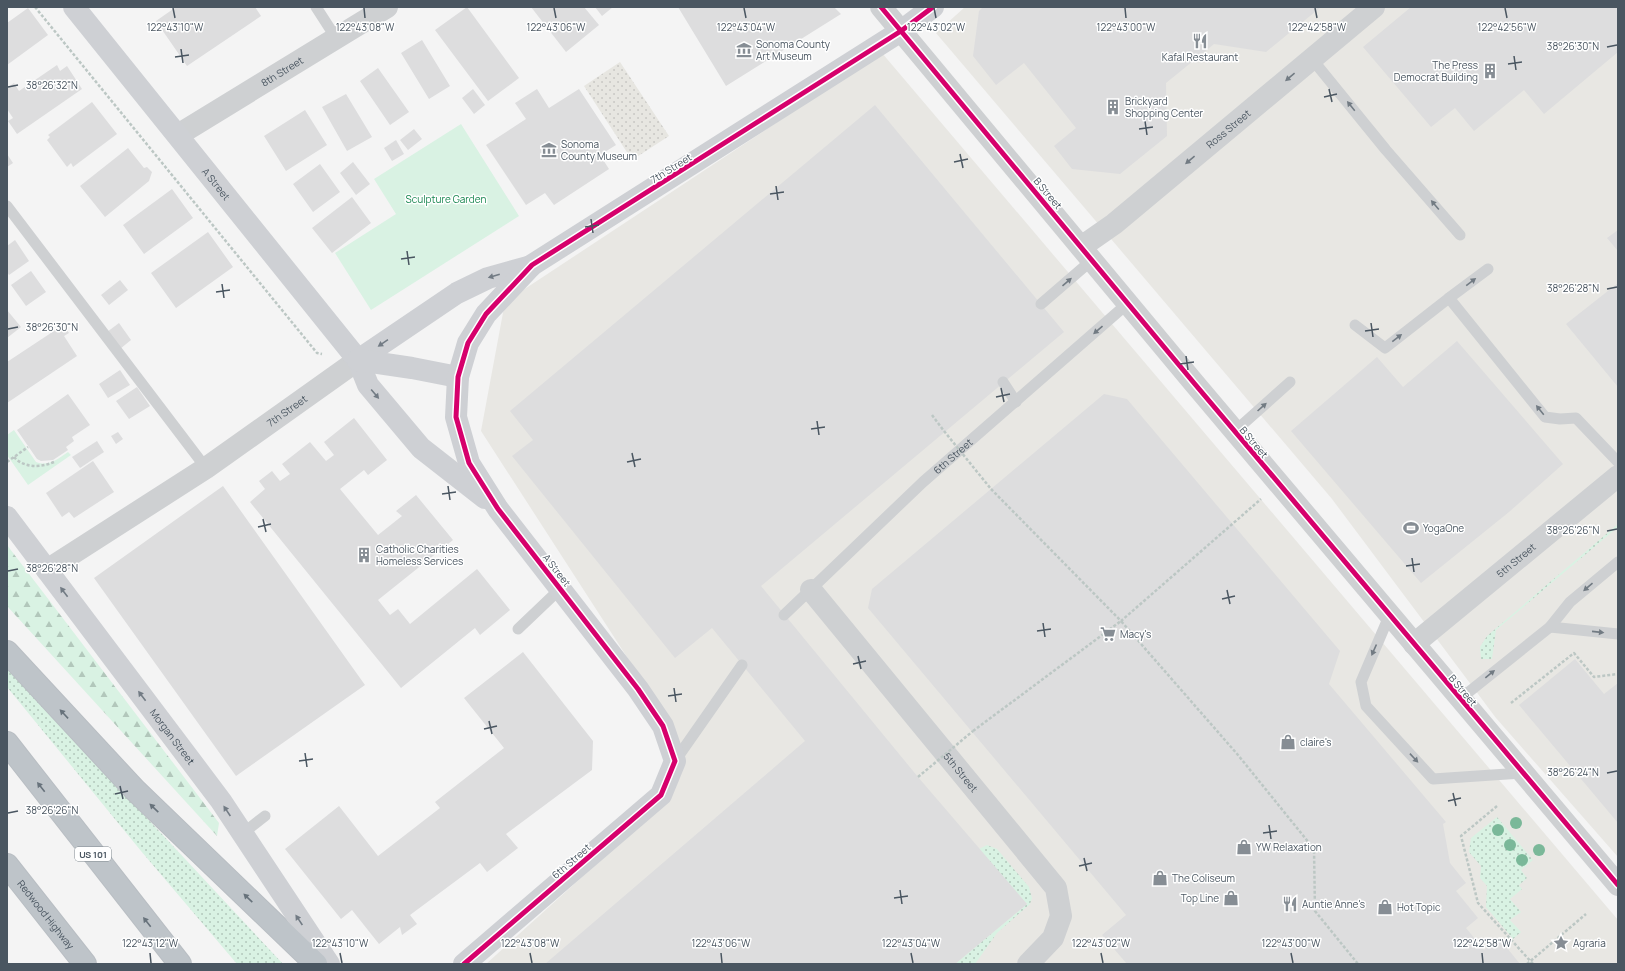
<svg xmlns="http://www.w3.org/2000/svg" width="1625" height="971" viewBox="0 0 1625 971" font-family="Manrope,sans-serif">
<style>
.commercial{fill:#e8e7e3}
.grass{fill:url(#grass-dots)}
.forest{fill:url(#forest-firs)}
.sand{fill:url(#sand-dots)}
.garden{fill:#d9f2e3}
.building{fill:#ddddde}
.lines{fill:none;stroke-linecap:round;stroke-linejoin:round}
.highway-casing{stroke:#b9bec3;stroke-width:24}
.path{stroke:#bcc7c4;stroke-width:2.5;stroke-dasharray:3 2;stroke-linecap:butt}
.lane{stroke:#ced0d2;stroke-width:11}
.street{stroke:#ced0d2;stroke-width:22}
.secondary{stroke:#ced0d4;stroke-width:22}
.highway{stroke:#bec4c9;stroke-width:22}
.path-bridge{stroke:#bcc7c4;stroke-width:2.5;stroke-dasharray:3 2;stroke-linecap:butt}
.cycleway-casing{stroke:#fff;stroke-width:8}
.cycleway{stroke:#d6006c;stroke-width:5}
.tree{fill:#7ab899}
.oneway{fill:#727b83}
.oneway2{fill:#727b84}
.oneway3{fill:#67727b}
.ticks{fill:none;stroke:#4a5661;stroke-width:1.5}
.labels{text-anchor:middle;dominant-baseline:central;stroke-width:3;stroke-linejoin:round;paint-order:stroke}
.shield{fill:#fff;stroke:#808990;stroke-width:1}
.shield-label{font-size:9px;font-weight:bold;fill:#4a5661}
.poi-label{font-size:10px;fill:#4a5661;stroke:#fff;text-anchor:start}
.street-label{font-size:10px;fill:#4a5661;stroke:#fff}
.park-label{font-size:10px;fill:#17864f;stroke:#fff}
.ticks-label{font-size:10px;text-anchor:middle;fill:#4a5661;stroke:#fff;stroke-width:3;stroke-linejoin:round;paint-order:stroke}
</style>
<defs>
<pattern id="grass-dots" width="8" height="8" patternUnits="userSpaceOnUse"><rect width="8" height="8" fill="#d9f2e3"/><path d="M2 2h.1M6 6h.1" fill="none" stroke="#b2c7bb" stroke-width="1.8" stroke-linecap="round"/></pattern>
<pattern id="forest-firs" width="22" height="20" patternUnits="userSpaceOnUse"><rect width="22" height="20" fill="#d9f2e3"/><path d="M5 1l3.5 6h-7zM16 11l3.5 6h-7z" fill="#b2c7bb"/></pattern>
<pattern id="sand-dots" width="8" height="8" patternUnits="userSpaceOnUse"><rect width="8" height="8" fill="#e7e6e1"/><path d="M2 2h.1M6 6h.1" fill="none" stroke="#c8c7c4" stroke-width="1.8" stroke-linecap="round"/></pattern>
</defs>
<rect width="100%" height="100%" fill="#f4f4f4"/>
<path class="commercial" d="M965 7H1618V857L1496 718 1332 499 936 33Z
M882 53 1618 920V964H486L665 802 667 719 481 431 505 302Z"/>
<path class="grass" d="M1618 524V527L1496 630 1492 659H1481L1480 647 1487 636Z
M7 668 283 964H237L141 851 7 687Z
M1497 817 1533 860 1521 870 1527 878 1519 885 1522 889 1510 899 1521 912 1510 920 1521 932 1513 939 1486 907 1487 886 1480 878 1481 866 1469 852 1471 838Z
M987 845 997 849 1029 887 1032 898 1030 904 997 933 975 964H955L1027 904 979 849Z"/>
<path class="forest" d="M7 545 219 823 217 836 7 606Z"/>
<path class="sand" d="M620 62 669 136 632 160 584 86Z"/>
<path class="garden" d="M461 124 519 216 371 310 335 253 396 214 374 179Z
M14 430 36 462C49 467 58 459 68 452L71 455 28 485 7 455V435Z"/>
<path class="building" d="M176 7H255L261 16 187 66 156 21Z
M467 7 519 78 488 101 435 30Z
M531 7H584L599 25 566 52Z
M595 7H613L602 16Z
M678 7H834L841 14 726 86Z
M983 7H1321L1266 52 1214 44 1166 83 1167 136 1120 174 1072 169 1054 146 1076 128 1024 63 996 85 973 56 979 11Z
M1411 7H1618V52L1544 114 1524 90 1474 131 1455 108 1431 127 1363 47Z
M28 8 48 35 7 65V23Z
M422 40 450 86 429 99 401 53Z
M57 65 60 71 67 66 82 89 17 134 8 121 13 118 7 109V88L14 83 19 91Z
M378 68 409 112 390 125 360 81Z
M473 89 485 105 474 114 462 98Z
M537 89 549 108 579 89 616 145 600 155 609 169 554 205 545 193 526 205 486 145 526 119 515 103Z
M346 94 372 137 347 151 322 107Z
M92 102 117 134 73 167 71 163 67 167 47 140 50 137 48 135Z
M875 105 1064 332 761 586 918 777 1027 904 955 964H545L805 741 712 628 675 658 512 456 533 440 510 411Z
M305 110 327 145 286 171 264 136Z
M414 129 422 139 408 150 400 140Z
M396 140 404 154 392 161 384 148Z
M128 148 144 168 147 167 152 172 149 181 105 217 80 186Z
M7 154 13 163 7 167Z
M353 162 370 184 356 195 340 173Z
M320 164 340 192 313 212 293 184Z
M172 189 193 218 144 254 123 225Z
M352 197 371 223 332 253 312 228Z
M1618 230V251L1607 238Z
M208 232 233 267 176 308 151 273Z
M15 240 29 261 9 275 7 272V246Z
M31 271 46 292 26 306 11 285Z
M120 280 128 290 109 305 101 295Z
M1618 283V387L1566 324Z
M7 310 21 327 7 338Z
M119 323 131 340 120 349 107 332Z
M63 325 69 333 64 336 77 356 7 403V362Z
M1457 341 1563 464 1509 512 1421 583 1291 431 1377 357 1403 387Z
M120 370 130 385 108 398 99 384Z
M137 387 150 406 129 419 116 401Z
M68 394 90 425 72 437 74 441 66 447 68 450 53 460 41 461 37 459 17 430Z
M1104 394 1127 399 1340 651 1329 684 1446 822 1443 824 1450 863 1466 883 1456 891 1478 918 1466 928 1484 950 1499 938 1520 964H1127L1102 935 1126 915 868 608 872 589Z
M354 418 387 460 368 475 364 470 340 489 378 535 402 516 396 511 416 495 453 540 378 600 390 615 398 609 410 624 477 569 510 610 480 635 475 628 401 688 250 502 265 489 259 481 272 471 280 481 290 474 282 464 310 442 326 461 334 455 324 442Z
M118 432 123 439 116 444 111 436Z
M97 441 104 452 80 468 72 457Z
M93 461 114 492 74 518 69 512 62 517 46 493Z
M223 486 365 685 236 776 94 578Z
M523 652 593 741 592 770 506 834 518 848 487 872 480 863 410 915 417 924 402 935 400 927 379 944 352 910 341 919 285 849 339 806 378 856 440 808 435 802 504 748 464 698Z
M1575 659 1604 694 1618 683V823L1519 705Z"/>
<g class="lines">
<defs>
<g id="highway">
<path d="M7 652 135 790 316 964"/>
<path d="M7 743 180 964"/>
<path id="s9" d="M7 865 85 964"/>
</g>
</defs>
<use href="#highway" class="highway-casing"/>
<path class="path" d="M35 7 317 353 322 354
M932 415 944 431
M14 457C24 468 40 468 54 462
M7 462 28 447
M991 489 1121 621 1261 499
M1511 703 1574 653 1594 677 1618 674
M973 731 1121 621 1238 755 1314 849 1315 911 1358 964
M1497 806 1461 836 1478 903 1533 964
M1527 964 1586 914"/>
<g class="lane">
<path d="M316 7 336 38"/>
<path d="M1312 59 1386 150 1460 235"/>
<path d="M7 206 206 468"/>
<path d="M1488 269 1449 298 1545 417 1560 419 1576 418 1618 462"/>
<path d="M1041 304 1092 260"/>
<path d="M1355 325 1385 348 1449 298"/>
<path d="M1003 382 1016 402"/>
<path d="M1234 432 1290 382"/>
<path d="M1390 614 1361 682 1366 706 1433 779 1522 773"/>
<path id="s1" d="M784 615 923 482 1127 304"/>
<path d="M1550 627 1618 634"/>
<path d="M518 629 560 589"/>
<path d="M1460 699 1550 627 1570 602 1618 562"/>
<path d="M675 761 742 665"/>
<path d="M242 834 265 816"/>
</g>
<g class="street">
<path d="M881 7 1194 383 1618 885"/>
<path id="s2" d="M178 135 387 7"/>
<path id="s3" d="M1081 247 1114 224 1374 7"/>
<path id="s4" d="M47 570 206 468 358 360"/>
<path id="s5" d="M811 590 1056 888 1061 916 1053 938 1028 964"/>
<path id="s6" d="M1414 644 1618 476"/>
</g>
<g class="secondary">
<path id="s7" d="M74 7 358 360 368 385 421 448 485 498"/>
<path d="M358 360 457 293 488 278 531 266"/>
<path d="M358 360 412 368 458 377"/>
<path id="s8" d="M7 517 221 801 329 964"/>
<path d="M464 964 661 795 675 761 663 726 638 689 498 509 469 463 456 417 458 377 468 343 486 314 532 265 901 31 933 7"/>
</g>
<use href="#highway" class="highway"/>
<path class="path-bridge" d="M944 431 991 489
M918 777 973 731"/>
<defs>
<path id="cycleway" d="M881 7 1194 383 1618 885
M464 964 661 795 675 761 663 726 638 689 498 509 469 463 456 417 458 377 468 343 486 314 532 265 901 31 933 7"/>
</defs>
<use href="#cycleway" class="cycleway-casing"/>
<use href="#cycleway" class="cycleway"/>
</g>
<g class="tree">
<circle cx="1516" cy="823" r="6"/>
<circle cx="1498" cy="830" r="6"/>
<circle cx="1510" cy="845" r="6"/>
<circle cx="1539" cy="850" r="6"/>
<circle cx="1522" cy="860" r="6"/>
</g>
<defs><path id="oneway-solid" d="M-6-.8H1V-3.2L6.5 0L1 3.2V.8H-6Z"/></defs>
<g class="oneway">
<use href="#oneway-solid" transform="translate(1290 77) rotate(140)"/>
<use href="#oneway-solid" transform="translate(1351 106) rotate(-129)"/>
<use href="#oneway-solid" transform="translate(1190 160) rotate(140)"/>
<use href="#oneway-solid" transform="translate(1435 205) rotate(-130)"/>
<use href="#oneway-solid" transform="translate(1067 282) rotate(-41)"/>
<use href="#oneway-solid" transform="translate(1471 282) rotate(-37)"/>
<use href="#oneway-solid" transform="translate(1098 330) rotate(139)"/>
<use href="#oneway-solid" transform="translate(1397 338) rotate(-38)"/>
<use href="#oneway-solid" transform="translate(1262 407) rotate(-42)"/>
<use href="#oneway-solid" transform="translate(1540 410) rotate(-129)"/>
<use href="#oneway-solid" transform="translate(1588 587) rotate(139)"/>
<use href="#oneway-solid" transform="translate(1598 632) rotate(6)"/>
<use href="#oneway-solid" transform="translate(1374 650) rotate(114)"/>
<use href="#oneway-solid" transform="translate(1490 674) rotate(-39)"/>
<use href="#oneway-solid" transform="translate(1414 758) rotate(47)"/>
</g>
<g class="oneway2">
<use href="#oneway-solid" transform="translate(494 276) rotate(164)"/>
<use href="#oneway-solid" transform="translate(383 343) rotate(146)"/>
<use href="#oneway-solid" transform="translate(375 394) rotate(50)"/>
<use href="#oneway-solid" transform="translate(64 592) rotate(-127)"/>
<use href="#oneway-solid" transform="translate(142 696) rotate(-127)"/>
<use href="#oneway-solid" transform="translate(227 811) rotate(-124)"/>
<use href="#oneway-solid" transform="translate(299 920) rotate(-124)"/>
</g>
<g class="oneway3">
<use href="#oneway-solid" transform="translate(64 714) rotate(-133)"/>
<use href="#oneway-solid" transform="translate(41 787) rotate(-128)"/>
<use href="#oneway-solid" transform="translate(154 808) rotate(-136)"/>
<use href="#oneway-solid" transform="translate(248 898) rotate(-136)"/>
<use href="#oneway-solid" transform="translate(147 922) rotate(-128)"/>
</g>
<path class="ticks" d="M173 8 175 18M364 8 365 18M554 8 556 18M744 8 746 18M934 8 936 18M1125 8 1126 18M1315 8 1317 18M1505 8 1507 18M1607 47 1617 45M181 49 183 63M1514 56 1516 70M175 57 189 55M1508 64 1522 62M8 87 18 85M1329 89 1332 102M1324 97 1337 94M1145 121 1147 135M1139 129 1153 127M960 154 963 168M954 162 968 159M776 186 778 200M770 194 784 192M591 219 593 233M585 227 599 225M407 251 409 265M401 259 415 257M222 284 224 298M1607 289 1617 287M216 292 230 290M1371 323 1373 337M8 329 18 327M1365 331 1379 329M1186 356 1188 370M1180 364 1194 362M1001 388 1004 402M996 397 1010 394M817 421 819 435M811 429 825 427M632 453 635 467M627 462 641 459M448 486 450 500M442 494 456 492M263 519 266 532M258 527 271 524M1607 531 1617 529M1412 558 1414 572M1406 566 1420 564M8 571 18 569M1227 590 1230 604M1222 599 1235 596M1043 623 1045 637M1037 631 1051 629M858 656 861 669M853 664 866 661M674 688 676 702M668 696 682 694M489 721 492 734M484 729 497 726M305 753 307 767M299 761 313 759M1607 773 1617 771M120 786 123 799M1453 793 1456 806M115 794 128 791M1448 801 1461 798M8 813 18 811M1269 825 1271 839M1263 833 1277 831M1084 858 1087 871M1079 866 1092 863M900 890 902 904M894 898 908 896M150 953 151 963M340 953 342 963M530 953 532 963M721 953 722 963M911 953 913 963M1101 953 1103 963M1291 953 1293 963M1482 953 1483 963"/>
<defs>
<symbol id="restaurant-bare" viewBox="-9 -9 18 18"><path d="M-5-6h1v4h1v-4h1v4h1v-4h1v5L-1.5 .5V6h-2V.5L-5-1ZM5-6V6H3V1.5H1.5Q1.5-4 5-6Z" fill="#868d94" stroke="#fff" stroke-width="2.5" paint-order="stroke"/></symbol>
<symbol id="museum-bare" viewBox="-9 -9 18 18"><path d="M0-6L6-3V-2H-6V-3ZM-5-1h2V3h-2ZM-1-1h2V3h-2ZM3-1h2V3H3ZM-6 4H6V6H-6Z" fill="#868d94" stroke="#fff" stroke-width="2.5" paint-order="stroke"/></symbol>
<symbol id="building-bare" viewBox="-9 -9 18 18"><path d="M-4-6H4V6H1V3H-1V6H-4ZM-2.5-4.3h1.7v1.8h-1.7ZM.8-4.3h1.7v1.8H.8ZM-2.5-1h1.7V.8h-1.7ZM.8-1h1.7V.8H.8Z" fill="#868d94" stroke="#fff" stroke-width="2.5" paint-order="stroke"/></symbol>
<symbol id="stadium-bare" viewBox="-9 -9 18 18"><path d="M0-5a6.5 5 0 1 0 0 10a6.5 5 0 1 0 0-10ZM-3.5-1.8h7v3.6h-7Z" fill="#868d94" stroke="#fff" stroke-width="2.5" paint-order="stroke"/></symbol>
<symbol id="supermarket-bare" viewBox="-9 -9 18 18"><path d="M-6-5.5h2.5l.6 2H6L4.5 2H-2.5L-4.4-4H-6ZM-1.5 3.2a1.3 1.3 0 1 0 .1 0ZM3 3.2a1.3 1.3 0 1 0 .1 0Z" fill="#868d94" stroke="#fff" stroke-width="2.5" paint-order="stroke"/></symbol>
<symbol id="shop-bare" viewBox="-9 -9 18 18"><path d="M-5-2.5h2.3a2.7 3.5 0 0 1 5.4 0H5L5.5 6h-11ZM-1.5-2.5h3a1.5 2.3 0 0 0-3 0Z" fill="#868d94" stroke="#fff" stroke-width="2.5" paint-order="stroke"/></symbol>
<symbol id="sight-bare" viewBox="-9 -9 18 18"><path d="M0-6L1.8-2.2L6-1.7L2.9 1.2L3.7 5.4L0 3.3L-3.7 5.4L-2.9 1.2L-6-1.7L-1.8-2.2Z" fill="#868d94" stroke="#fff" stroke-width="2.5" paint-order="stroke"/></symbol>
</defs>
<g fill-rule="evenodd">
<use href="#restaurant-bare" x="1189" y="30" width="22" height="22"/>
<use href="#museum-bare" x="733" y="39" width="22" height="22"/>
<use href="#building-bare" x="1479" y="60" width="22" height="22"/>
<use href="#building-bare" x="1102" y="96" width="22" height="22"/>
<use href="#museum-bare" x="538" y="139" width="22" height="22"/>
<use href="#stadium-bare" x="1400" y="517" width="22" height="22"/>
<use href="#building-bare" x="353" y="544" width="22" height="22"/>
<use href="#supermarket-bare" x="1097" y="623" width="22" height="22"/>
<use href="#shop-bare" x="1277" y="731" width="22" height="22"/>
<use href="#shop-bare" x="1233" y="836" width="22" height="22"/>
<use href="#shop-bare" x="1149" y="867" width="22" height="22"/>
<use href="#shop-bare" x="1220" y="887" width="22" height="22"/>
<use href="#restaurant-bare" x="1279" y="893" width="22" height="22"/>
<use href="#shop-bare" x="1374" y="896" width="22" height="22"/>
<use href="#sight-bare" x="1550" y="932" width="22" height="22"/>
</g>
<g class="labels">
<rect class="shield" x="75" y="847" width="36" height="14" rx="3"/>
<g class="shield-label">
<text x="93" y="854">US 101</text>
</g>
<g class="poi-label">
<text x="756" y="44">Sonoma County<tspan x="756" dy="12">Art Museum</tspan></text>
<text x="1200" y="57" text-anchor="middle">Kafal Restaurant</text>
<text x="1478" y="65" text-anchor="end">The Press<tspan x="1478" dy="12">Democrat Building</tspan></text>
<text x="1125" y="101">Brickyard<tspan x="1125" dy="12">Shopping Center</tspan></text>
<text x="561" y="144">Sonoma<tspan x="561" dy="12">County Museum</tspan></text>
<text x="1423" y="528">YogaOne</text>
<text x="376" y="549">Catholic Charities<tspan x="376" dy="12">Homeless Services</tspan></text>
<text x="1120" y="634">Macy's</text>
<text x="1300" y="742">claire's</text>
<text x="1256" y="847">YW Relaxation</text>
<text x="1172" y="878">The Coliseum</text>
<text x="1219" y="898" text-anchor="end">Top Line</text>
<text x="1302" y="904">Auntie Anne's</text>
<text x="1397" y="907">Hot Topic</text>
<text x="1573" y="943">Agraria</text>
</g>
<g class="street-label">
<text stroke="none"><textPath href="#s2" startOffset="122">8th Street</textPath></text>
<text stroke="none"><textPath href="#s3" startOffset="189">Ross Street</textPath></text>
<text transform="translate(671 168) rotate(-32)">7th Street</text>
<text stroke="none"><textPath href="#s7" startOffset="227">A Street</textPath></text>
<text transform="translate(1048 193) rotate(50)">B Street</text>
<text stroke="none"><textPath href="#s4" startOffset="288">7th Street</textPath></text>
<text transform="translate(1254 442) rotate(50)">B Street</text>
<text stroke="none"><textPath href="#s1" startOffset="232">6th Street</textPath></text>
<text stroke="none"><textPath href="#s6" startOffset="132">5th Street</textPath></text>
<text transform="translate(557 570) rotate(52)">A Street</text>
<text transform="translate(1463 690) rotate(50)">B Street</text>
<text stroke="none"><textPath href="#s8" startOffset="275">Morgan Street</textPath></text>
<text stroke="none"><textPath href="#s5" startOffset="236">5th Street</textPath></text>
<text transform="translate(571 861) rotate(-41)">6th Street</text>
<text stroke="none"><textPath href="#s9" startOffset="63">Redwood Highway</textPath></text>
</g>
<g class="park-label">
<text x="446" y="199">Sculpture Garden</text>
</g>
</g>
<g class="ticks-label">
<text x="175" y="31">122°43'10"W</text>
<text x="365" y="31">122°43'08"W</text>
<text x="556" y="31">122°43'06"W</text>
<text x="746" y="31">122°43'04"W</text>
<text x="936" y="31">122°43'02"W</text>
<text x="1126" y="31">122°43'00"W</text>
<text x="1317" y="31">122°42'58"W</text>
<text x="1507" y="31">122°42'56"W</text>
<text x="1573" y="50">38°26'30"N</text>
<text x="52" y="89">38°26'32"N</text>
<text x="1573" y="292">38°26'28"N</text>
<text x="52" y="331">38°26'30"N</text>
<text x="1573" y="534">38°26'26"N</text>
<text x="52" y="572">38°26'28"N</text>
<text x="1573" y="776">38°26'24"N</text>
<text x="52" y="814">38°26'26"N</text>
<text x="150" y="947">122°43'12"W</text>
<text x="340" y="947">122°43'10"W</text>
<text x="530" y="947">122°43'08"W</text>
<text x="721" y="947">122°43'06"W</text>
<text x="911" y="947">122°43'04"W</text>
<text x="1101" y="947">122°43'02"W</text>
<text x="1291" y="947">122°43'00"W</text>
<text x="1482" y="947">122°42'58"W</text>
</g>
<rect width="1625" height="971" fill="none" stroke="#4a5661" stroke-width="16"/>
</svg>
